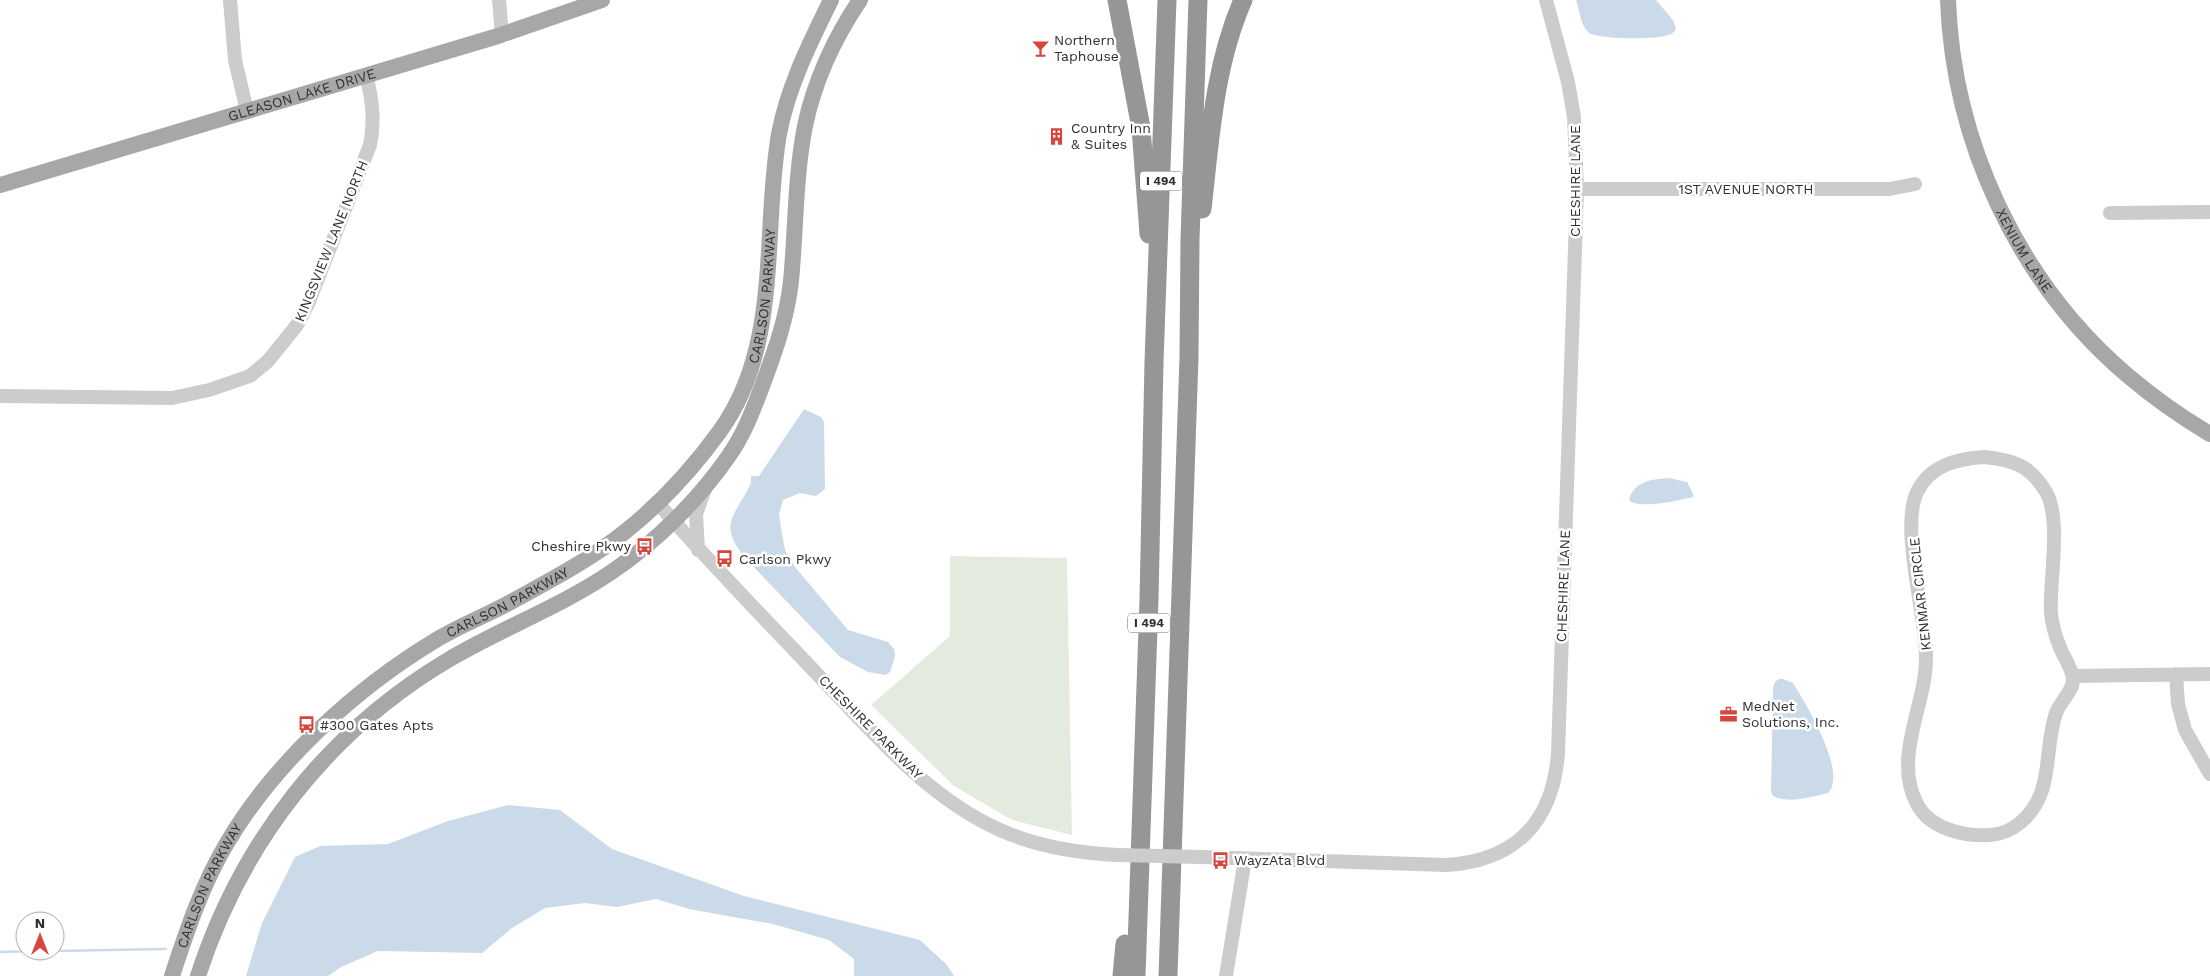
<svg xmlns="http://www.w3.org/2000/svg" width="2210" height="976" viewBox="0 0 2210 976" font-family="'Work Sans',sans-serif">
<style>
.green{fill:#e3ebde}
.water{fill:#cbdae9}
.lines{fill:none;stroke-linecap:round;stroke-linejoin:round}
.stream{stroke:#cbdae9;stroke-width:2.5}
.minor{stroke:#ccc;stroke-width:14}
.major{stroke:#a7a7a7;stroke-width:16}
.highway{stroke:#969696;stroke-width:19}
.minor-bridge{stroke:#ccc;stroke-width:14}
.labels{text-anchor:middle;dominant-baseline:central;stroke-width:5;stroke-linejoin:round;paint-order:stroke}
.shield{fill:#fff;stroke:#6d6d6d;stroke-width:1}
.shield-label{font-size:12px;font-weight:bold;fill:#2f2f2f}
.poi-label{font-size:14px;fill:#2f2f2f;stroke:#fff;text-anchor:start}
.street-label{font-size:14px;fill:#2f2f2f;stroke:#fff}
</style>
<rect width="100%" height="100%" fill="#fff"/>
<path class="green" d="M950 556 1067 558 1072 835 1012 820 954 786 871 705 950 636Z"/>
<path class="water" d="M1576 0H1656L1673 20 1676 28C1675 31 1674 32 1671 34 1661 40 1596 40 1588 32 1580 24 1580 11 1576 0Z
M804 409 821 417 824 422 825 489 816 496 800 493 783 500 779 514 782 534 785 550 795 567 848 630 888 642 894 649 895 656 890 672 885 675 868 672 840 657 745 558C717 523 735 517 751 483V476H759Z
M1669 478 1687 482 1693 494V497C1677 501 1645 508 1631 502L1629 499C1635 481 1652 479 1669 478Z
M1779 679H1783L1793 683C1806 704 1848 772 1828 793 1811 797 1789 804 1773 796L1771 792 1773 688 1775 682Z
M508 805 560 810 612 849 744 896 920 940 946 964 954 976H854V959L829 940 773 924 689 909 656 899 617 907 585 903 545 908 512 928 482 953 378 951 341 967 328 976H246L262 923 295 857 320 846 388 844 448 821Z"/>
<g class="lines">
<path class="stream" d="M55 951 166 949
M0 952 35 951"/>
<path class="minor" d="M230 0 235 60 247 111
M499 0 502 35
M1577 189H1889L1915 184
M2110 213 2210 212
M0 396 172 398 209 390 250 376 268 361 297 325 308 304 370 145C375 121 373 100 366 76
M1984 457C2013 460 2030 465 2046 492 2062 520 2049 580 2051 613 2052 625 2056 638 2061 650 2065 659 2073 670 2073 680 2073 691 2060 702 2056 713 2043 751 2055 793 2021 822 2013 829 2002 834 1991 835 1965 837 1930 829 1917 804 1892 756 1927 705 1926 656 1926 615 1900 528 1917 492 1930 465 1957 459 1984 457Z
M657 502C708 561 763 617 817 674 872 731 926 797 1000 830 1038 847 1077 853 1118 855
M698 550 696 514 705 489
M2176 674 2178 704 2185 730 2210 774
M2073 676 2210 674
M1201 857 1446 865C1516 861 1553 821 1558 753L1577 189 1574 117 1568 82 1546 0
M1226 976 1245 859"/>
<g class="major">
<path id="s1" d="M1948 0C1953 142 2018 282 2127 375 2153 397 2181 417 2210 434"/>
<path id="s2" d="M0 185 498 36 602 0"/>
<path id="s3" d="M172 976C187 930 202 885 227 843 275 762 356 688 436 640 459 626 485 616 509 603 549 581 590 560 626 531 661 503 694 467 720 431 782 345 762 232 779 134 788 86 810 43 831 0"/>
<path d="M198 976C241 843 327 732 448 660 502 628 562 606 613 571 657 541 698 500 728 457 743 436 752 413 761 389 774 354 787 319 791 281 796 229 795 177 805 126 814 82 835 37 860 0"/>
</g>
<path class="highway" d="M1117 0 1141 128 1149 234
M1202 209C1210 139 1214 66 1243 0
M1122 976 1125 944
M1136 976 1149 599 1154 362 1167 0
M1168 976 1189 357 1190 240 1198 0"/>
<path class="minor-bridge" d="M1118 855 1201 857"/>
</g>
<defs>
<symbol id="bar-bare" viewBox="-9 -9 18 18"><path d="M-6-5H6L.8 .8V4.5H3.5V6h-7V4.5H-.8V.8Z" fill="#d8453e" stroke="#fff" stroke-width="2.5" paint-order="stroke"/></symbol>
<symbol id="building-bare" viewBox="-9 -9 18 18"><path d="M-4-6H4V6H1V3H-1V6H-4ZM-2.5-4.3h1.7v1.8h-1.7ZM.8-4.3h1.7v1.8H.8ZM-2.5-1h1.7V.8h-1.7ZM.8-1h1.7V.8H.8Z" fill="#d8453e" stroke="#fff" stroke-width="2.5" paint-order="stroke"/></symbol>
<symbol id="bus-bare" viewBox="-9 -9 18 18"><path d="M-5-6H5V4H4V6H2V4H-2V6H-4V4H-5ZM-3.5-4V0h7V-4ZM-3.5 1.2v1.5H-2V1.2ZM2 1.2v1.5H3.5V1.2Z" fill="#d8453e" stroke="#fff" stroke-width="2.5" paint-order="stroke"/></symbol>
<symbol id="office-bare" viewBox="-9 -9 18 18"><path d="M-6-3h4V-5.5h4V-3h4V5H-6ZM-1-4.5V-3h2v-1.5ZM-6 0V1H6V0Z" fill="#d8453e" stroke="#fff" stroke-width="2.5" paint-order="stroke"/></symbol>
</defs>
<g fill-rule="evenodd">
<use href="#bar-bare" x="1028" y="36" width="25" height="25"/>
<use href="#building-bare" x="1044" y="124" width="25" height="25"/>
<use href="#bus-bare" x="632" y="534" width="25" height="25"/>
<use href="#bus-bare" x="712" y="546" width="25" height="25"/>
<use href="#office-bare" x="1716" y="702" width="25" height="25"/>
<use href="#bus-bare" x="294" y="712" width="25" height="25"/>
<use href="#bus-bare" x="1208" y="848" width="25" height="25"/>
</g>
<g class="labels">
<g class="shield">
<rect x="1140" y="171.5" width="42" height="19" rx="4"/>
<rect x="1128" y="613.5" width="42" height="19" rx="4"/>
</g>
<g class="shield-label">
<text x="1161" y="181">I 494</text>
<text x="1149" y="623">I 494</text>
</g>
<g class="poi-label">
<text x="1054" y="40">Northern<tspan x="1054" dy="16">Taphouse</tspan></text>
<text x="1071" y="128">Country Inn<tspan x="1071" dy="16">&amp; Suites</tspan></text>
<text x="631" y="546" text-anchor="end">Cheshire Pkwy</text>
<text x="739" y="559">Carlson Pkwy</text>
<text x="1742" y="706">MedNet<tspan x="1742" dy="16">Solutions, Inc.</tspan></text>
<text x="320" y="725">#300 Gates Apts</text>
<text x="1234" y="860">WayzAta Blvd</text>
</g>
<g class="street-label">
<text stroke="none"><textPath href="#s2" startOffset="315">GLEASON LAKE DRIVE</textPath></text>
<text transform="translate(1575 181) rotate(-90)">CHESHIRE LANE</text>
<text x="1746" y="189">1ST AVENUE NORTH</text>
<text transform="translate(331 241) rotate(-68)">KINGSVIEW LANE NORTH</text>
<text stroke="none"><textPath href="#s1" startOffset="265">XENIUM LANE</textPath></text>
<text stroke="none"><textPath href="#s3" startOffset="939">CARLSON PARKWAY</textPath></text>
<text transform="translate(1563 586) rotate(-88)">CHESHIRE LANE</text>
<text transform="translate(1920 594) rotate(-96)">KENMAR CIRCLE</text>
<text stroke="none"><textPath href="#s3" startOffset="519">CARLSON PARKWAY</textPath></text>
<text transform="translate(871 727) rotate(45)">CHESHIRE PARKWAY</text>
<text stroke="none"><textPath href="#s3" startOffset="98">CARLSON PARKWAY</textPath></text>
</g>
</g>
<g transform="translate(40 936)"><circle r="24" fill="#ffffff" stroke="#acacac"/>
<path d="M0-4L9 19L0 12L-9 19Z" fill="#d8453e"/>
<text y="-8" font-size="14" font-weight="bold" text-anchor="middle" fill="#2f2f2f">N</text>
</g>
</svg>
